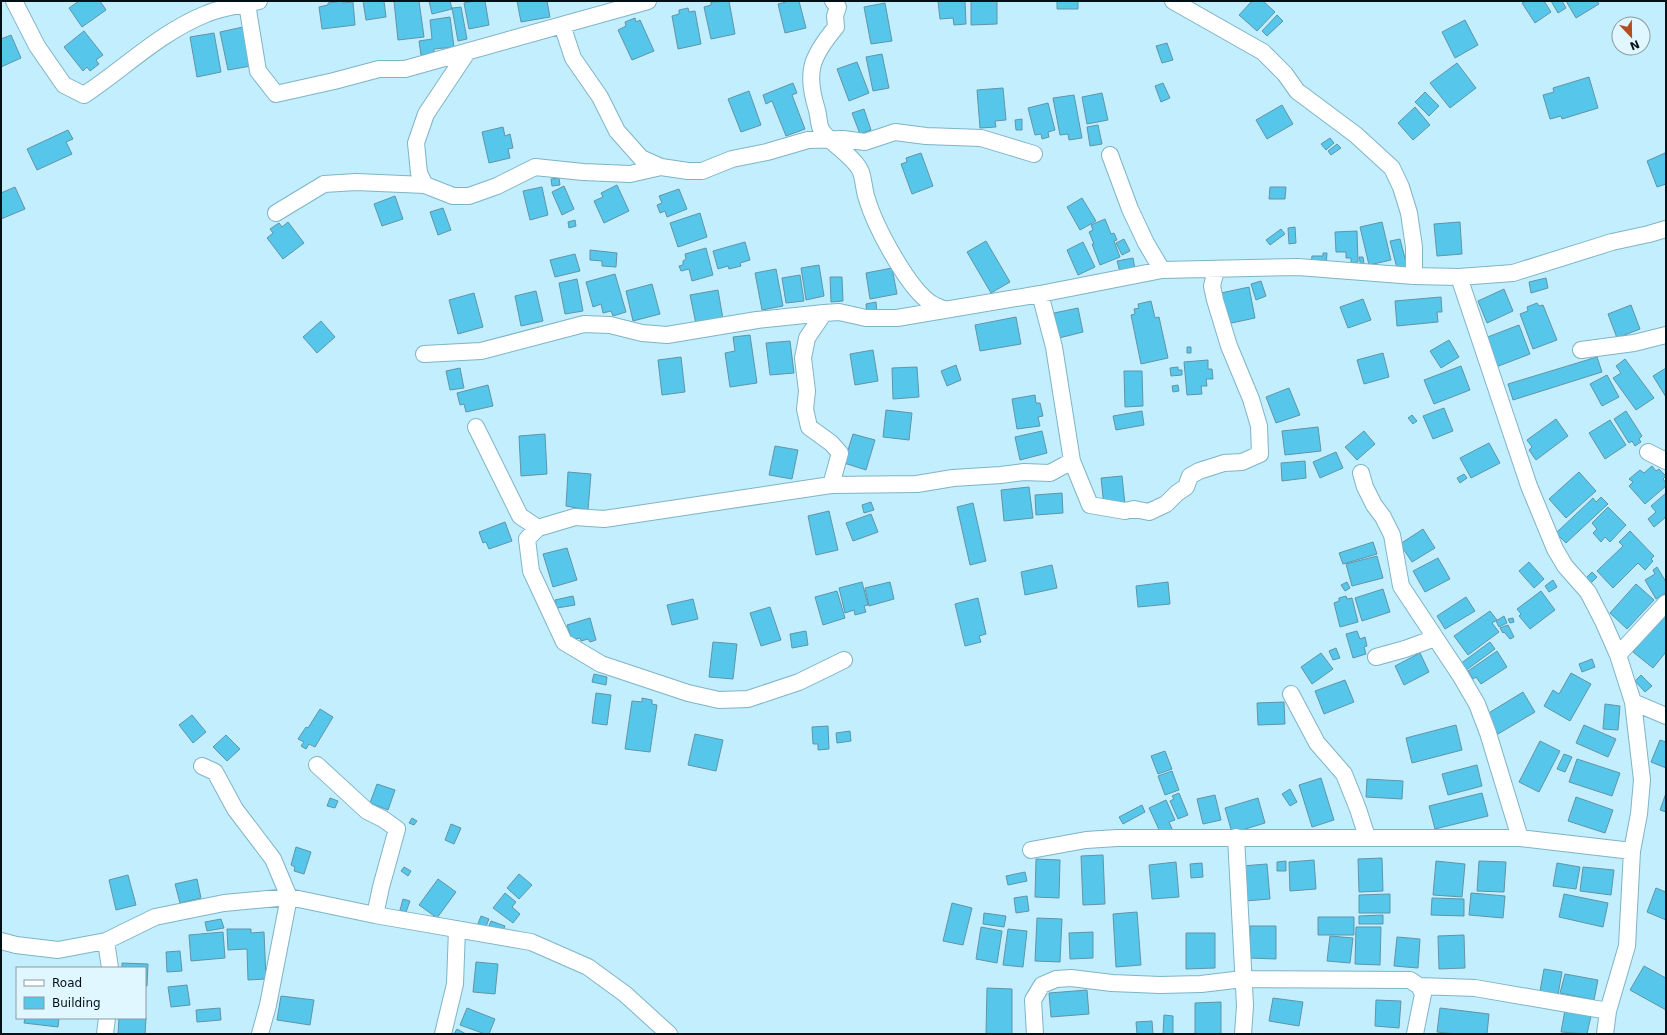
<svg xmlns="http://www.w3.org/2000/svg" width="1667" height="1035" viewBox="0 0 1667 1035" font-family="'DejaVu Sans',sans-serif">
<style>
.building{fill:#56c6ea;stroke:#6095a8}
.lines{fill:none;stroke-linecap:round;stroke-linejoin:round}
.minor-casing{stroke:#7eb4c7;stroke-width:18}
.minor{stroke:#fff;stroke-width:16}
</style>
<rect width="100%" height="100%" fill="#c2eefe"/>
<path class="building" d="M79 1H100L106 10 82 27 69 8Z
M343 1V3L353 2 355 25 322 29 319 7 328 5V3Z
M363 1H384L386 17 366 20Z
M394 1H419L424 37 398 40Z
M429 1H450L452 9 432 14Z
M473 1H485L489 25 469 29 464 3Z
M517 1H547L550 17 521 22Z
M729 1 735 34 711 39 704 7 711 5V2Z
M785 1H799L806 28 785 33 778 4 786 2Z
M938 1H965L966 24 954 25 953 18 940 19Z
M971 1H997V24L971 25Z
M1057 1H1078V9H1057Z
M1252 1H1263L1275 12 1257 31 1239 15Z
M1526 1H1544L1551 12 1535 23 1522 3Z
M1551 1H1562L1566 8 1558 13Z
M1566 1H1597L1599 4 1576 18Z
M885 3 892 41 871 44 864 7Z
M461 7 467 39 458 41 452 8Z
M688 8 689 12 695 11 701 44 678 49 672 16 679 14V10Z
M1277 15 1283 21 1267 36 1262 31Z
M450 17 454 47 434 49V53L421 55 419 41 432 39 430 20Z
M635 18 636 22 640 20 654 51 632 60 618 30 626 26 625 22Z
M1465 20 1478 45 1455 58 1442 32Z
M243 27 251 66 228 70 220 32Z
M84 31 103 55 96 60 99 64 90 71 87 67 83 71 64 47Z
M214 33 221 72 197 77 190 37Z
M11 35 21 58 1 67V39Z
M1167 43 1173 60 1162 63 1156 46Z
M882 54 889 88 873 91 866 57Z
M857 62 869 93 849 101 837 69Z
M1457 63 1476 88 1450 108 1430 83Z
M1589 77 1598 108 1562 119 1561 116 1550 119 1543 95 1554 92 1553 88Z
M793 83 797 93 792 95 805 129 786 136 772 101 766 104 763 95Z
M1163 83 1170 98 1161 102 1155 86Z
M1003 88 1006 120 995 121 996 127 980 128 977 90Z
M749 91 761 125 741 132 728 99Z
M1425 92 1439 106 1429 116 1415 102Z
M1102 93 1108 120 1087 124 1082 97Z
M1074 95 1082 138 1069 140 1068 134 1060 135 1053 98Z
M1048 103 1055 130 1048 132 1049 137 1042 139 1041 134 1035 135 1028 108Z
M1282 105 1293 124 1267 139 1256 120Z
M1415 107 1430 125 1413 140 1398 123Z
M864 109 871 130 860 134 852 113Z
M1022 119V130H1016L1015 120Z
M1098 125 1102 144 1090 146 1087 127Z
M503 127 505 136 510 134 513 148 508 149 510 158 489 163 482 132Z
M68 130 73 139 66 142 72 154 37 170 27 149Z
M1330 138 1334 143 1326 150 1321 144Z
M1337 144 1341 148 1331 155 1328 151Z
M921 153 933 186 912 194 901 164 907 162 906 158Z
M1665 153 1666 157V184L1657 187 1647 161Z
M559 178 560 185 552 186 551 179Z
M617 185 629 211 604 223 594 201 603 197 601 193Z
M564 186 574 209 562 215 552 192Z
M15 187 25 209 1 219V193Z
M542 187 548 215 530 220 523 191Z
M1270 187H1286L1285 199H1269Z
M679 189 687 209 667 217 665 211 660 213 657 205 662 203 659 196Z
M395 196 403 219 382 226 374 204Z
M1082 198 1096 221 1080 230 1067 207Z
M443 208 451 230 438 235 430 212Z
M700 213 707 237 678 247 670 223Z
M1105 219 1111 234 1114 233 1117 240 1114 241 1120 257 1100 265 1092 244H1094L1089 232 1093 230 1091 225Z
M575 220 576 226 569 228 568 222Z
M288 222 304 243 283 259 267 238 273 233 270 229 279 223 282 227Z
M1382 222 1391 260 1369 265 1360 227Z
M1460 222 1462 254 1437 256 1434 224Z
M1295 227 1296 243 1289 244 1288 228Z
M1281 229 1285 234 1270 245 1266 240Z
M1357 231 1358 262 1351 263V258H1346V252H1336L1335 232Z
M1124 239 1130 251 1122 255 1116 243Z
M1400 239 1408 270 1398 272 1390 241Z
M986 241 1010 282 991 293 967 252Z
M745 242 750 260 740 263 741 266 729 269 728 266 718 269 713 251Z
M1083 242 1095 267 1078 275 1067 250Z
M706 248 713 275 692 281 689 269 681 271 679 266 683 265V261L686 259 685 254Z
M590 250 617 253 616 267 602 266V261L590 260Z
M1323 253H1327L1326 265H1311L1312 256H1323Z
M575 254 580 271 555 277 550 260Z
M1359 257H1363L1365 271H1362Z
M1133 258 1135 269 1120 272 1117 261Z
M819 265 824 296 806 300 801 268Z
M892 268 897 294 870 299 866 273Z
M776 269 783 306 762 310 755 273Z
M615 274 626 312 613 316 611 311 603 313 601 304 593 307 586 282Z
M800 275 804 301 786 303 782 278Z
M830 277H842L843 301 831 302Z
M1546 278 1548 288 1531 293 1529 282Z
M577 279 583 311 565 314 559 283Z
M1261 281 1266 296 1256 300 1251 284Z
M652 284 660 314 633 321 626 291Z
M1249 287 1255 318 1227 324 1221 293Z
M1504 289 1513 311 1487 323 1478 301Z
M718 290 723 319 696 324 690 295Z
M536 291 543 321 521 326 515 296Z
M474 293 483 327 458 334 449 300Z
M1441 297 1442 312H1437L1438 322 1397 326 1395 301Z
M1363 299 1371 320 1348 328 1340 307Z
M1151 301 1155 318 1159 317 1168 358 1141 364 1131 315 1135 314 1134 309 1139 308 1138 304Z
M876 302 877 314H867L866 304Z
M1537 303 1539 306 1543 305 1557 340 1533 349 1520 314 1528 311 1527 307Z
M1631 305 1640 329 1617 338 1608 314Z
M1078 308 1083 332 1059 338 1054 313Z
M1016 317 1021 344 980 351 975 325Z
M321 321 335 337 317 353 303 337Z
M1519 325 1530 354 1496 367 1485 338Z
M750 335 757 383 730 387 725 353 735 351 733 337Z
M1449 340 1459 357 1441 368 1430 351Z
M790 341 794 373 770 375 766 343Z
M1187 347H1191V353H1187Z
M873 350 878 381 855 385 850 354Z
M1383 353 1389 377 1364 384 1357 360Z
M681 357 685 392 662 395 658 360Z
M1597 357 1602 372 1513 400 1508 384Z
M1625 359 1654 398 1636 410 1613 378 1621 373 1616 366Z
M1208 360V369H1212L1213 379H1206L1207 386H1201L1202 394 1187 395 1184 362Z
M956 365 961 380 947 386 941 371Z
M1461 366 1470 390 1434 404 1424 380Z
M917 367 919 397 893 399 892 368Z
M1178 367V370H1182V375L1171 376 1170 368Z
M460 368 464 388 450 390 446 371Z
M1666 368V397L1653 376Z
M1124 371H1142L1143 406 1125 407Z
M1607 375 1619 397 1602 406 1590 384Z
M488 385 493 406 466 412 464 404 460 405 457 393Z
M1178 385 1179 391 1173 392 1172 386Z
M1289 388 1300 415 1276 423 1266 397Z
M1035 395 1036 403H1040L1043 416 1038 417 1040 426 1017 429 1012 399Z
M1444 408 1453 431 1433 439 1423 416Z
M886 410 912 413 909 440 883 437Z
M1142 411 1144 425 1116 430 1113 416Z
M1626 411 1642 436 1639 439 1641 442 1635 446 1632 441 1629 443 1614 419Z
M1412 415 1417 421 1413 424 1408 418Z
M1556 419 1568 436 1536 460 1529 450 1532 447 1527 440Z
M1610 420 1626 445 1605 459 1589 433Z
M1318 427 1321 451 1285 455 1282 431Z
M1042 431 1047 453 1020 460 1015 437Z
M1364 431 1375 444 1357 460 1345 447Z
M545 434 547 474 521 476 519 436Z
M853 434 875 440 866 470 844 463Z
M1489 443 1500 463 1471 478 1460 458Z
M775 446 798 450 792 479 769 475Z
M1336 452 1343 468 1320 478 1313 462Z
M1305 461 1306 478 1282 481 1281 463Z
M1652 466 1656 471 1659 469 1666 476 1663 479 1666 483V486L1645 504 1629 486 1633 482 1629 479 1640 470 1644 473Z
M568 472 591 474 588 510 566 506Z
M1579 472 1596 491 1566 518 1549 499Z
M1464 474 1467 478 1460 483 1457 478Z
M1122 476 1125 504 1104 506 1101 478Z
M1029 487 1033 518 1004 521 1001 490Z
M1062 493 1063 513 1036 515 1035 495Z
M1666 493V517L1654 527 1648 519 1656 512 1651 506Z
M1601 497 1608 504 1566 543 1556 533 1593 498 1596 502Z
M871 502 874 510 864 513 862 505Z
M973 503 986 561 970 565 957 507Z
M1608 507 1626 525 1610 542 1605 537 1601 542 1593 533 1597 529 1592 523Z
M829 511 838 550 816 555 808 516Z
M871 514 878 532 853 541 846 523Z
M505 522 512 541 489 549 486 542 483 543 479 532Z
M1423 529 1435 548 1412 562 1400 544Z
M1630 531 1654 556 1651 559 1653 561 1645 570 1638 563 1613 588 1597 571 1623 546 1619 542Z
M1373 542 1377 554 1343 564 1339 553Z
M567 548 577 580 553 587 543 554Z
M1377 556 1383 578 1352 586 1346 564Z
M1438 558 1450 579 1425 592 1413 571Z
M1529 562 1544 579 1534 588 1519 571Z
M1052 565 1057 588 1025 595 1021 572Z
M1657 567 1666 582V593L1656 599 1645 580 1655 574 1653 570Z
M1592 572 1597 577 1588 586 1583 581Z
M1553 580 1557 587 1549 592 1545 586Z
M862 582 868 605 864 606 866 612 855 615 854 610 845 613 839 588Z
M890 582 894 599 869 606 865 588Z
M1168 582 1170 604 1138 607 1136 586Z
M1347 582 1350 588 1345 591 1341 585Z
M1636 584 1654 600 1627 629 1610 613Z
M1383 589 1390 612 1362 621 1355 598Z
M837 591 845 618 823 625 815 597Z
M1541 591 1555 610 1530 629 1519 616 1521 614 1517 609Z
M573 596 575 605 557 608 555 600Z
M1346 596 1347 599 1352 598 1358 622 1340 627 1334 603 1339 601V598Z
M1466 597 1475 611 1445 629 1437 616Z
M978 598 986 634 979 636 981 642 965 646 955 604Z
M693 599 698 619 672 625 667 605Z
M770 607 781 640 761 646 750 613Z
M1490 611 1497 620 1492 623 1499 632 1468 655 1454 636Z
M1666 611V652L1653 668 1633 652Z
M1504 616 1507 623 1499 627 1496 621Z
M590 618 596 640 590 642 588 639 581 641 580 638 572 640 567 625Z
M1513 618 1514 622 1510 623 1508 619Z
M1508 625 1514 637 1510 639 1504 632 1503 633 1500 628Z
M806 631 808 645 792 648 790 634Z
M1357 631 1360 639 1365 637 1367 646 1364 647 1366 654 1353 658 1346 634Z
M713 642 737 644 733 679 709 677Z
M1490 642 1495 649 1465 671 1460 664Z
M1336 648 1340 658 1333 660 1329 651Z
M1497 651 1507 667 1481 684 1476 677 1473 679 1468 671Z
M1321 653 1333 669 1312 684 1301 667Z
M1420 653 1429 672 1404 685 1395 666Z
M1592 659 1595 667 1582 672 1579 664Z
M1571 673 1591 684 1570 721 1544 706 1553 690 1559 694Z
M594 674 607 677 606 685 592 682Z
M1641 675 1652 686 1645 692 1635 681Z
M1345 680 1354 702 1324 714 1315 691Z
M1523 692 1535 712 1498 734 1487 714Z
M596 693 611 695 607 725 592 723Z
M642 698 652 700V704L657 705 650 752 625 749 632 701 642 702Z
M1284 702 1285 724 1258 725 1257 703Z
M1605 704 1620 706 1618 730 1603 729Z
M320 709 333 717 315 747 309 744 306 749 301 746 304 742 298 739 306 727 308 728Z
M192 715 206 732 193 743 179 725Z
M1456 725 1462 750 1412 763 1406 738Z
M1584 725 1616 739 1608 757 1576 743Z
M828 726 829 749 818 750V744H813L812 727Z
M850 731 851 741 837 743 836 733Z
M695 734 723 740 716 771 688 765Z
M226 735 240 749 227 761 213 747Z
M1660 740 1666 742V768L1651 762Z
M1540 741 1560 751 1539 792 1519 782Z
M1165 751 1172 769 1158 774 1151 756Z
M1564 754 1572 757 1565 772 1557 769Z
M1577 759 1620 773 1612 796 1569 782Z
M1477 765 1482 786 1448 795 1442 774Z
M1172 771 1179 790 1165 795 1158 776Z
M1321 778 1334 820 1312 827 1299 785Z
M1367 779 1403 781 1402 799 1366 797Z
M377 784 395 790 388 810 370 803Z
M1290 789 1297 802 1290 806 1282 794Z
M1179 793 1188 815 1178 819 1170 801 1174 799 1172 796Z
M1482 793 1488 816 1435 829 1429 806Z
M1666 793V812L1660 810Z
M1215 795 1221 820 1203 824 1197 799Z
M1576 797 1613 810 1605 833 1568 821Z
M330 798 338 801 335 808 327 806Z
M1258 798 1265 823 1232 833 1225 808Z
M1166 800 1175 820 1169 822 1173 831 1162 836 1149 808Z
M1142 805 1145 812 1123 824 1119 817Z
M412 818 417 821 414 825 409 823Z
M451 824 461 828 454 844 445 840Z
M296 847 311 852 304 874 294 871 295 867 291 865Z
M1103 855 1105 904 1083 905 1081 856Z
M1382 858 1383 891 1359 892 1358 859Z
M1036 859 1060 860 1059 898 1035 897Z
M1314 860 1316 889 1290 891 1289 862Z
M1286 861V871H1277V862Z
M1436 861 1465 864 1462 897 1433 895Z
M1479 861 1506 862 1504 892 1477 891Z
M1176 862 1179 897 1152 899 1149 865Z
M1202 863 1203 877 1191 878 1190 864Z
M1557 863 1580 867 1576 889 1553 886Z
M1267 864 1270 899 1245 901 1242 866Z
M404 867 411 871 408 876 401 871Z
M1583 867 1614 870 1611 895 1580 891Z
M1025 872 1027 881 1008 885 1006 876Z
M519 874 532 885 519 899 507 888Z
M128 875 136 905 116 910 109 880Z
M197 879 201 898 180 903 175 884Z
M438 879 456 892 437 918 419 905Z
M1656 888 1666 892V920L1647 912Z
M505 893 516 902 512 907 520 914 513 923 493 908Z
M1471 893 1505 896 1503 918 1469 915Z
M1390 894V913H1359V895Z
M1564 894 1608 903 1603 927 1559 917Z
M1027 896 1029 911 1016 913 1014 898Z
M1432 898 1464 899V916L1431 915Z
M403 899 410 901 406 912 400 910Z
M952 903 972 908 963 945 943 941Z
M1137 912 1141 965 1116 967 1113 914Z
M984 913 1006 916 1004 927 983 924Z
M1383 915V924H1359V916Z
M481 916 489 919 485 929 477 926Z
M1318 917H1354V935H1318Z
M1037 918 1062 919 1060 962 1035 961Z
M221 919 224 928 207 931 205 922Z
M491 921 505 926 502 933 488 928Z
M1250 926H1276V959L1249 958Z
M981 927 1002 931 997 963 976 959Z
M1356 927H1381L1380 965 1355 964Z
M227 929H251V933L264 932 266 979 248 980 247 949 228 950Z
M1008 929 1027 931 1023 967 1003 965Z
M223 932 225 958 191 961 189 935Z
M1093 932V958L1070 959 1069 933Z
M1186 933H1215V968L1186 969Z
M1464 935 1465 968 1439 969 1438 936Z
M1330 936 1353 938 1350 963 1327 961Z
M1397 937 1420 939 1418 968 1394 966Z
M180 951 182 971 167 972 166 952Z
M476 962 498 964 495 994 473 992Z
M122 963 148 964 147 986H145V968H122Z
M1644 966 1666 978V1010L1630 990Z
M1544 969 1562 972 1558 995 1540 991Z
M1565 974 1598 980 1594 1000 1560 993Z
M187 985 190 1005 171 1007 168 987Z
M987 988 1012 989V1034H986Z
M1087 990 1089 1014 1051 1017 1049 993Z
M281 996 314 1000 310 1025 277 1020Z
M1273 998 1303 1002 1299 1026 1269 1021Z
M1376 1000 1401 1001 1399 1028 1375 1026Z
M1221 1002V1034H1195V1003Z
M220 1008 221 1020 197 1022 196 1010Z
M467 1008 495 1019 489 1034H485L460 1025Z
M1440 1008 1489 1014 1487 1034H1456L1437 1032Z
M1565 1010 1591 1016 1587 1034 1561 1032Z
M1164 1015 1173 1016V1034H1163Z
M25 1018H59L58 1027 24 1023Z
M119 1018H146L145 1034H118Z
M1152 1021 1153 1034H1137L1136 1022Z
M457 1029 466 1034H454Z"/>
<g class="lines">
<defs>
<path id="minor" d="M14 1 37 46 64 85 84 95C125 68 159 33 206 14 222 7 242 5 259 1
M833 1 838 7 835 16 836 27C811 57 805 72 817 110 819 116 818 125 822 131 831 144 855 157 861 172 864 181 864 191 867 199 875 226 908 289 932 304 936 306 941 308 945 310
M1173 1 1263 52 1285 74 1297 91 1356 135 1392 168 1401 187 1409 213 1414 247V276
M247 4 258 71 276 94 334 81 379 69H405L648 1
M562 25 573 58 600 97 617 131 641 158 661 167 688 171H702L732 159 767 152 808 140 843 139 865 142 895 132 926 136 981 138 1034 154
M468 51 426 114 416 143 419 173 425 185 453 196H469L497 186 535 167 583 172 630 174 661 167
M1110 155 1130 209 1146 243 1162 270
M276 213 324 184 356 182 425 185
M1459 277 1529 486 1555 549 1565 566 1588 592 1603 621 1618 655 1633 702 1642 780 1639 814 1632 851 1627 946 1608 1011 1605 1034
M824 313 807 338 803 358 807 391 805 409 809 427 831 443 840 453 831 485
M1581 350 1634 343 1666 335
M424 354 481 351 584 324 610 325 642 333 667 335 757 320 824 313 839 312 866 318H897L1040 294 1162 270 1298 267 1414 276 1459 277 1513 273 1612 242 1649 234 1666 229
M476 427 520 516 538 528
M1648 452 1666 461
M1072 461 1090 505 1125 511 1134 509 1149 512 1166 504 1177 493 1186 487 1190 476 1199 471 1224 463 1242 462 1260 454 1259 426 1251 399 1229 346 1215 300 1212 286 1216 270
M1361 473 1365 487 1374 505 1383 517 1392 535 1401 586 1460 675 1477 704 1488 733 1520 838
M1618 655 1666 603
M1376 657 1405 649 1435 638
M844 660 799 682 748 699 719 700 688 693 601 664 564 642 531 571 527 539 538 528 575 517 604 519 831 485 917 484 953 478 1001 475 1024 472 1050 473 1072 461 1054 347 1040 294
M1291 694 1317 743 1344 774 1358 809 1367 837
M1633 702 1666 716
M317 765 367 811 383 819 397 829 381 887 375 915
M202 766 215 772 235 809 273 859 289 897 268 1005 260 1034
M1236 837 1245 1006 1243 1034
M1031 850 1086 840 1117 838H1520L1632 851
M1 941 16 945 58 950 106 941 155 917 224 903 289 897 375 915 531 942 588 967 625 994 669 1034
M106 941 110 968
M1419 986 1475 988 1608 1011
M105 1034 107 1018
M443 1034 455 984 457 929
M1035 1034 1033 1000 1042 985 1056 979 1071 978 1112 983 1160 985 1201 984 1243 979 1410 980 1419 986 1423 994 1415 1034"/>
</defs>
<use href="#minor" class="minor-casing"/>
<use href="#minor" class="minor"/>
</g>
<rect width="1667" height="1035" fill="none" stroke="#001017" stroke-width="4"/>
<rect x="16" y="967" width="130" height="52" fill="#e1f7ff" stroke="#879ba2"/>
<rect x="24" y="980" width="20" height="6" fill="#ffffff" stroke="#879ba2"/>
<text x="52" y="987" font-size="12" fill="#001017">Road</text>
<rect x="24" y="997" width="20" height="12" fill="#56c6ea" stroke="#879ba2"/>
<text x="52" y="1007" font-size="12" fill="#001017">Building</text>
<g transform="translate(1631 36) rotate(158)"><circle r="19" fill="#e1f7ff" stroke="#879ba2"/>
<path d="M0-3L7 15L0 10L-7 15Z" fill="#b44e21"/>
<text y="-6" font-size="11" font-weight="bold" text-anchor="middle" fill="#001017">N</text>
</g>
</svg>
